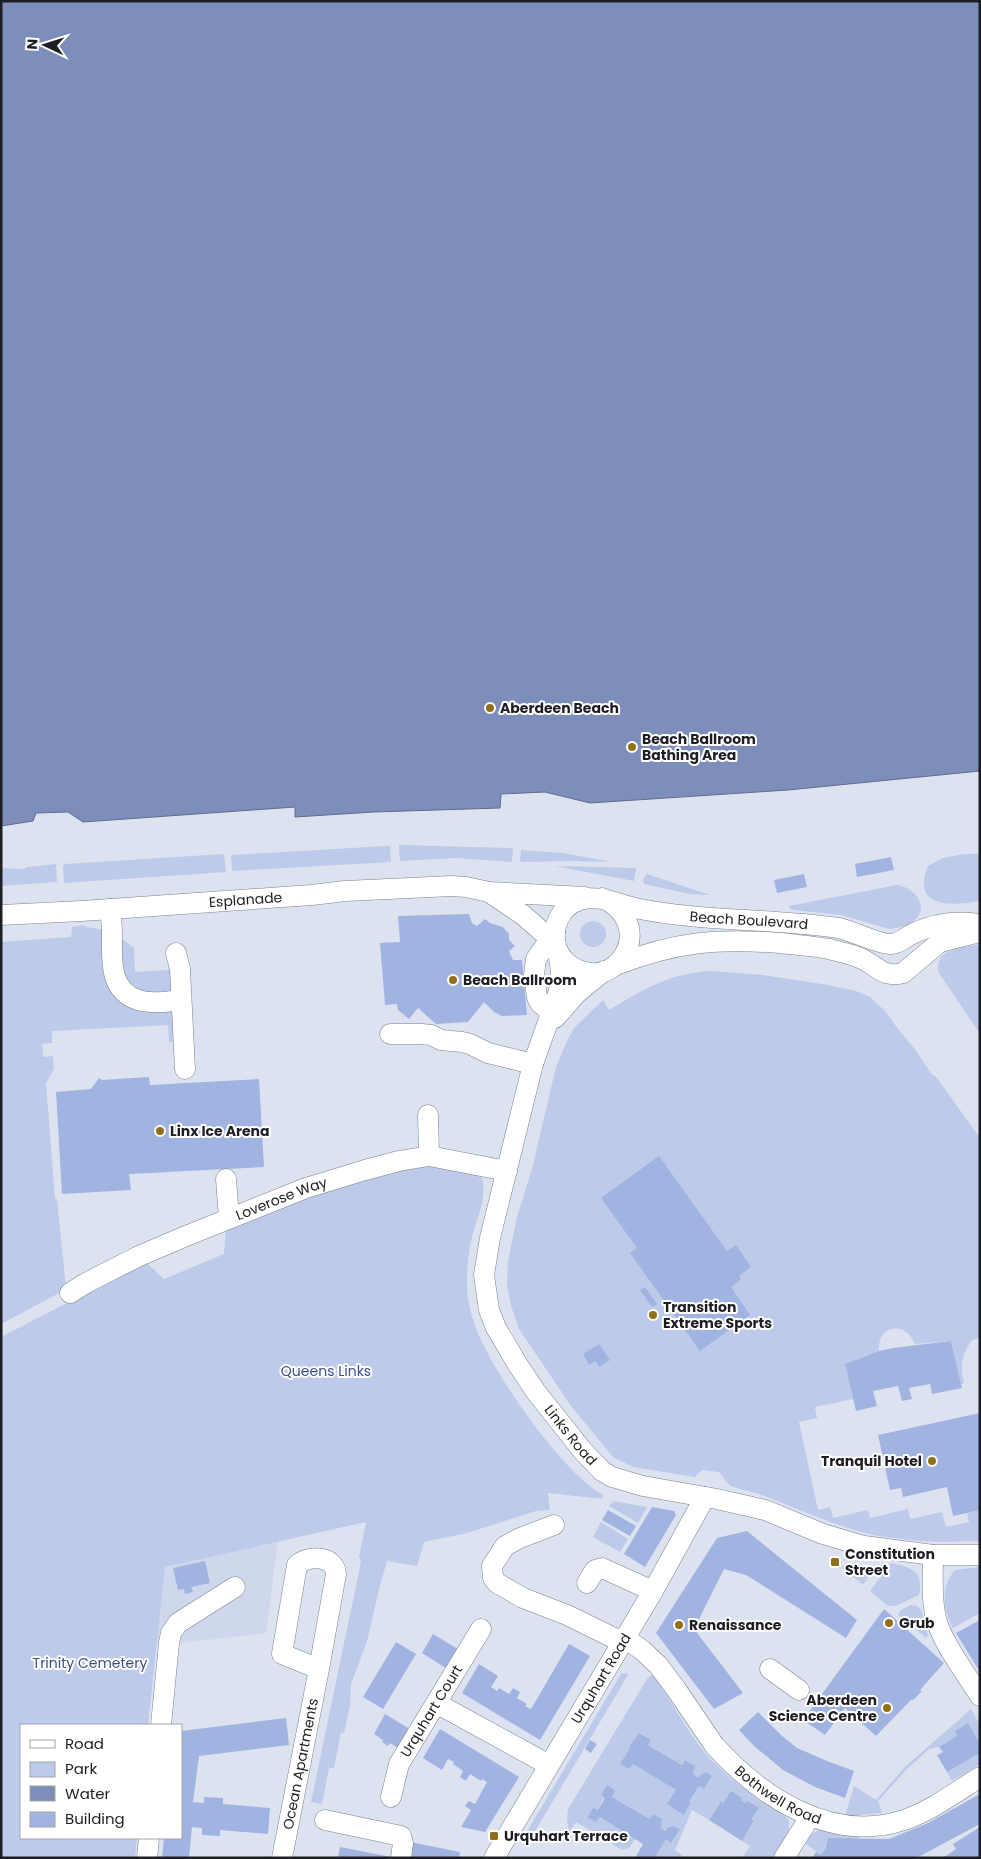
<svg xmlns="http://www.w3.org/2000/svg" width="981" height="1859" viewBox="0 0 981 1859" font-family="Poppins,sans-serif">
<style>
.built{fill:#ced7ec}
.green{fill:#bdcae9;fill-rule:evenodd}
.water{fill:#7d8eba;stroke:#606c8d}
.building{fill:#a1b4e1}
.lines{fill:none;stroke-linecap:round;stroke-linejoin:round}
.minor-casing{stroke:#7b808d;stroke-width:21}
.minor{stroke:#fff;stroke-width:20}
.poi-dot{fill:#917117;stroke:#fff;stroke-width:2}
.labels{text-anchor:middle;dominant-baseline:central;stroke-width:4;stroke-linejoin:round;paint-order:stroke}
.poi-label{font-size:14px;font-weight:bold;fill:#1c1e23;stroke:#fff;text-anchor:start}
.street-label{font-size:14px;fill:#1c1e23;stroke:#fff}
.park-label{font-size:14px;fill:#3b4f89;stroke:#fff}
</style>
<rect width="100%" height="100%" fill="#dce2f0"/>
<path class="built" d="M278 1541 266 1633 173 1644 156 1643 165 1567Z"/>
<path class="green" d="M399 845 513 848 512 862 455 858 400 861Z
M386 846H390L391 862 232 871 231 855Z
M521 850 563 853 612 862 573 861 520 862Z
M224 854 226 872 64 883 63 866 65 864Z
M964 854H980V901C952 906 911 909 928 866L943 858Z
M56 864 57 882 1 886V868L24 869 27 867Z
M555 866 636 868 634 881Z
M647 874 710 895 690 894 644 884 643 879Z
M897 885C910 886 928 902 918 916 913 925 899 928 889 929L841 915 794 910 790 909 789 906Z
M580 934a13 13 0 1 1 26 0a13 13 0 1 1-26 0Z
M83 925 86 927 112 931 134 948 135 972 180 969 183 1041 169 1042 168 1025 52 1031V1043L42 1044 43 1057 53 1056 54 1069 46 1083 55 1199H57L66 1289 52 1297 1 1324V942L71 937 72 927Z
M980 944V1034L939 973C933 948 963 948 980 944Z
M712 971 763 975 828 985 856 991 870 997 885 1011 901 1033 914 1048 931 1073 937 1078 980 1138V1338L972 1340C961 1356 960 1364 964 1383L961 1384 951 1341 915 1344C905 1320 877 1325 879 1351L845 1364 853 1399 815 1407 817 1418 799 1422 818 1510 830 1507 833 1518 868 1510 870 1518 908 1509 910 1519 942 1512 946 1527 969 1522 967 1513 980 1510V1541L939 1542 918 1541 878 1536 854 1530 830 1522 762 1495 730 1486 719 1472 702 1470 695 1477 633 1467 613 1457 571 1406 519 1329 511 1306 507 1286 508 1261 517 1217 532 1169 556 1067 567 1041 574 1028 603 1000 609 1010C645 989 668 973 712 971Z
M426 1166H439L478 1175 482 1178C488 1198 475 1222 471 1241 468 1255 467 1269 467 1283 467 1299 471 1316 477 1331 495 1375 562 1473 603 1495V1499L548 1493 550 1510 536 1511 467 1533 424 1542 417 1566 387 1561 379 1589 367 1641 351 1684 350 1706 344 1733 341 1732 334 1768H329L322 1804 311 1802 361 1562 359 1557 366 1522 165 1567 148 1725H21V1838H137L135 1858H1V1337L146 1262 164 1279 224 1254 226 1227 273 1209 379 1174Z
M613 1501 647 1507 638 1523 609 1506Z
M601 1522 628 1539 620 1552 593 1537Z
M891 1563C912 1568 924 1570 919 1595L895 1606H888L870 1591Z
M846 1566 860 1570 869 1569 871 1572 863 1585 841 1567Z
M980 1567V1613L953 1628C943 1609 940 1587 955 1570Z
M911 1605 917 1606 921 1609 928 1635 926 1638 898 1615 901 1610Z
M626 1673 628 1675 531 1838 528 1834 529 1828 621 1674Z
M653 1674C670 1698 683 1725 702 1749 725 1777 756 1798 786 1817L789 1821V1830L793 1833 777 1858H742L750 1846 742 1841 754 1822 751 1820 758 1808 747 1801 745 1803 741 1800 740 1797 731 1791 723 1803 720 1802 709 1820 692 1810 675 1850 682 1855 680 1858H658L656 1856 666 1839 672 1842 679 1829 673 1826 667 1828 665 1831 661 1828 662 1819 653 1814 650 1819 612 1797 613 1794 607 1785 601 1795 604 1797 598 1810 593 1809 587 1818 596 1822 600 1817 635 1839 629 1848 622 1850 576 1822 569 1833 567 1819 568 1809 647 1679ZM639 1733 651 1740 648 1745 682 1765 685 1760 695 1766 693 1774 698 1778 700 1775 706 1772 712 1776 704 1789 699 1786 689 1802 691 1804 684 1814 676 1790 633 1764 629 1769 621 1764 629 1750 630 1745Z
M971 1709 980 1725V1743L968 1723 955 1731 957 1736 939 1747 929 1749 908 1768 878 1801 882 1813 845 1816 854 1786 876 1800 906 1766Z
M980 1753V1764L952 1781 947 1772Z
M818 1830 859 1837V1840L828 1839 826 1848 821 1855 806 1844 810 1836Z"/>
<path class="water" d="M1 1H980V771L788 790 590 803 545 792 501 794 500 808 374 812 295 817V807L83 822 68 812 36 813 33 821 1 826Z"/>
<path class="building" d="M891 857 894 870 857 877 855 864Z
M804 874 807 887 777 893 774 880Z
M469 914 472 923 477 926 485 919 490 923 503 927 509 934V940L515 946 509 951 513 960H522L527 1015 502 1016 494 1012 484 1002 468 1022 436 1024 418 1008 409 1019 398 1010 397 1004 385 1005 380 943 400 942 398 916Z
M149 1077 150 1085 259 1079 264 1167 129 1174 131 1190 62 1194 56 1092 91 1089 99 1078 102 1080Z
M659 1156 727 1251 736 1245 751 1267 739 1276 741 1279 731 1287 750 1315 700 1351 630 1253 637 1248 601 1198Z
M645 1287 657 1304 652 1307 640 1290Z
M951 1341 962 1388 932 1394 930 1384 909 1388 912 1399 902 1401 898 1386 873 1391 877 1406 856 1411 845 1364 879 1351 893 1348Z
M599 1344 610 1360 599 1367 595 1361 589 1365 583 1354Z
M980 1413V1510L953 1516 947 1487 903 1497 901 1488 890 1490 878 1435Z
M652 1507 674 1511 676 1515 645 1567 624 1554Z
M608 1510 636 1526 630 1536 602 1520Z
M747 1531 857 1620 846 1638 746 1575 724 1569 694 1629 743 1693 714 1709 656 1633 717 1538Z
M205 1561 210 1583 191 1587 193 1592 185 1594 184 1589 178 1590 173 1568Z
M884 1609 944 1663 920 1690 922 1691 913 1700 912 1699 876 1736 845 1708 825 1735 803 1720Z
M980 1620V1672L956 1633Z
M433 1634 461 1651 449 1670 422 1653Z
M396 1642 416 1654 383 1709 363 1697Z
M569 1644 590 1656 540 1740 462 1693 479 1664 498 1676 491 1687 497 1691 499 1688 509 1694 513 1688 520 1692 517 1698 527 1704 525 1706 531 1709Z
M758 1712 781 1735 797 1748 827 1761 854 1771 845 1798 815 1787 783 1770 754 1746 739 1730Z
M385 1714 413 1731 401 1750 390 1743 388 1746 382 1742 383 1740 374 1734Z
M286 1718 289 1745 199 1756 193 1802 204 1803V1797L223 1798V1804L270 1808 268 1834 220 1830V1836L202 1835V1828L192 1827 189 1858H162L164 1838H181V1731Z
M968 1723 980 1743V1753L947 1772 937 1755 943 1752 939 1747 957 1736 955 1731Z
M440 1729 519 1777 485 1832 461 1827 471 1810 465 1806 469 1801 475 1804 487 1782 482 1779 481 1781 470 1774 466 1781 460 1777 463 1771 453 1764 454 1762 448 1759 442 1770 423 1758Z
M639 1733 651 1740 648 1745 682 1765 685 1760 695 1766 693 1774 698 1778 700 1775 706 1772 712 1776 704 1789 699 1786 689 1802 691 1803 684 1815 667 1804 676 1790 633 1764 629 1769 620 1764 629 1750 630 1745Z
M590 1740 597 1744 591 1753 585 1749Z
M607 1785 615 1790 612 1797 650 1819 653 1814 662 1819 661 1828 665 1831 667 1828 673 1826 680 1829 671 1843 666 1839 656 1856 660 1858H635L643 1844 600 1817 596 1822 587 1818 593 1808 598 1810 604 1800V1797L601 1795Z
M731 1791 741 1797V1800L745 1803 747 1801 759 1808 751 1820 754 1821 742 1841 709 1820 721 1801 723 1803Z
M980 1794V1824L922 1855 915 1858H812L816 1852 821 1855 826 1848 828 1838 889 1839 928 1823Z
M980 1827V1858H943L956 1849 953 1844Z
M410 1842 460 1852 459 1858H407Z
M340 1847 391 1857V1858H338Z"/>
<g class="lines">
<defs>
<g id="minor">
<path d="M489 892 523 915 555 943"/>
<path id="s1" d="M602 898C655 922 623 986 581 971 570 968 561 959 557 949 550 929 560 906 580 900 598 894 618 904 635 908 702 922 771 918 839 928 851 931 883 945 891 944 899 944 904 938 912 934 934 923 955 920 980 924"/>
<path d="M110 909C111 917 112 925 112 933 112 958 108 990 138 1000 152 1004 167 1002 181 1000"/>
<path id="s2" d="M1 915 82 911 312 895 345 891 452 886 466 887 489 892 585 897"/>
<path id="s3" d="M558 951 561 971 559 991 533 1064 490 1238 484 1275 489 1310 496 1328 518 1365 536 1392 582 1450 602 1471 612 1477 643 1486 717 1499 765 1510 823 1534 864 1546 933 1555H980"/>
<path d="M176 953 180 969 185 1069"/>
<path d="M616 965C675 942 717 938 780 943 796 945 813 946 829 949 840 952 852 954 862 959 879 967 883 978 903 973L940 942 980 932"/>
<path d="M552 1013 540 1003 537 997 534 975 536 959 555 932"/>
<path d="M555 1018 577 993 604 971"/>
<path d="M390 1034H422L431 1035 441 1040 462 1042 470 1044 488 1053 533 1064"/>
<path d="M428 1115 429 1156"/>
<path d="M226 1179 229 1218"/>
<path id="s4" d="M70 1293 86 1283 137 1257 186 1236 306 1188 365 1170 399 1161 429 1156 507 1171"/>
<path id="s5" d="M554 1525 520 1538 505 1546 492 1566 493 1578 497 1583 523 1598 567 1615 614 1638 632 1643 642 1650 658 1665 676 1689 714 1745C761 1797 831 1844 904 1820 931 1811 956 1792 980 1777"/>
<path d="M933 1555C933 1576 931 1598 936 1618 940 1639 968 1677 980 1696"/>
<path d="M587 1583 595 1570 602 1568 653 1591"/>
<path d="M770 1669 799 1690"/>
<path d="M436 1703 549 1765"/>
<path d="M161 1725 169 1643 171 1633 178 1623 235 1587"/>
<path id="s6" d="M391 1797 399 1764 481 1629"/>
<path d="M325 1820 401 1836 403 1843 401 1858"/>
<path d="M147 1858 149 1838"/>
<path id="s7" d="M282 1858 319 1669 336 1574C335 1555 309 1555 297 1565L282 1654 319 1669"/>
<path id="s8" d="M494 1858 653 1591 705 1497"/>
<path d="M784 1858 810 1817"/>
</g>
</defs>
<use href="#minor" class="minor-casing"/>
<use href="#minor" class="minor"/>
</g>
<g class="poi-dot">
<circle cx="490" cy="708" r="5"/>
<circle cx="632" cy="747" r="5"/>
<circle cx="453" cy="980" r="5"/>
<circle cx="160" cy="1131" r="5"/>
<circle cx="653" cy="1315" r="5"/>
<circle cx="932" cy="1461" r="5"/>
<rect x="830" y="1557" width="10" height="10" rx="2.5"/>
<circle cx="889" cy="1623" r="5"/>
<circle cx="679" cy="1625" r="5"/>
<circle cx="887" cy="1708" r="5"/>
<rect x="489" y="1831" width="10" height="10" rx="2.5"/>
</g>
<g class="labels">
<g class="poi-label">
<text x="500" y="708">Aberdeen Beach</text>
<text x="642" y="739">Beach Ballroom<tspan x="642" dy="16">Bathing Area</tspan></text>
<text x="463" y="980">Beach Ballroom</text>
<text x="170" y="1131">Linx Ice Arena</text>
<text x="663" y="1307">Transition<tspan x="663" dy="16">Extreme Sports</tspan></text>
<text x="922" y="1461" text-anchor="end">Tranquil Hotel</text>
<text x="845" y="1554">Constitution<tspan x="845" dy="16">Street</tspan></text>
<text x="899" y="1623">Grub</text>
<text x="689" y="1625">Renaissance</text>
<text x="877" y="1700" text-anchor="end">Aberdeen<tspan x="877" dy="16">Science Centre</tspan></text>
<text x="504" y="1836">Urquhart Terrace</text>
</g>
<g class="street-label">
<text stroke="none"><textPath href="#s2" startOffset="245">Esplanade</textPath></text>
<text stroke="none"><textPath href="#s1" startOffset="385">Beach Boulevard</textPath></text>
<text stroke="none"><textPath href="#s4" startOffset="232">Loverose Way</textPath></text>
<text stroke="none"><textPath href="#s3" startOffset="520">Links Road</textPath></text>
<text stroke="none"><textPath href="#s8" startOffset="209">Urquhart Road</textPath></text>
<text stroke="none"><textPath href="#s6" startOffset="96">Urquhart Court</textPath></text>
<text stroke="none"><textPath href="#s7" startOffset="96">Ocean Apartments</textPath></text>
<text stroke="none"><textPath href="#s5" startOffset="458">Bothwell Road</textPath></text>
</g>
<g class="park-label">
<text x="326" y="1371">Queens Links</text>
<text x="90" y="1663">Trinity Cemetery</text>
</g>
</g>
<rect width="981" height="1859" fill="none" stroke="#1c1e23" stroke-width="5"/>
<rect x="20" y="1724" width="162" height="115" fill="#ffffff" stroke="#a4a5a7"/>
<rect x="30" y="1740" width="25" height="8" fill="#ffffff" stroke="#a4a5a7"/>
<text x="65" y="1749" font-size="15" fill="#1c1e23">Road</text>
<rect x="30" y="1762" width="25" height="15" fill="#bdcae9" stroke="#a4a5a7"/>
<text x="65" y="1774" font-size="15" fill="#1c1e23">Park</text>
<rect x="30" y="1786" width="25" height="15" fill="#7d8eba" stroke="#a4a5a7"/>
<text x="65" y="1799" font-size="15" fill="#1c1e23">Water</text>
<rect x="30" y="1812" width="25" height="15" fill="#a1b4e1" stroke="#a4a5a7"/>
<text x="65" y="1824" font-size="15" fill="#1c1e23">Building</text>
<g transform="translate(45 45) rotate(274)" stroke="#ffffff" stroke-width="4" paint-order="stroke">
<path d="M0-4L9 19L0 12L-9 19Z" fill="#1c1e23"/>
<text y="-8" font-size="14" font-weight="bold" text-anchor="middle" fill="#1c1e23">N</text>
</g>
</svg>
